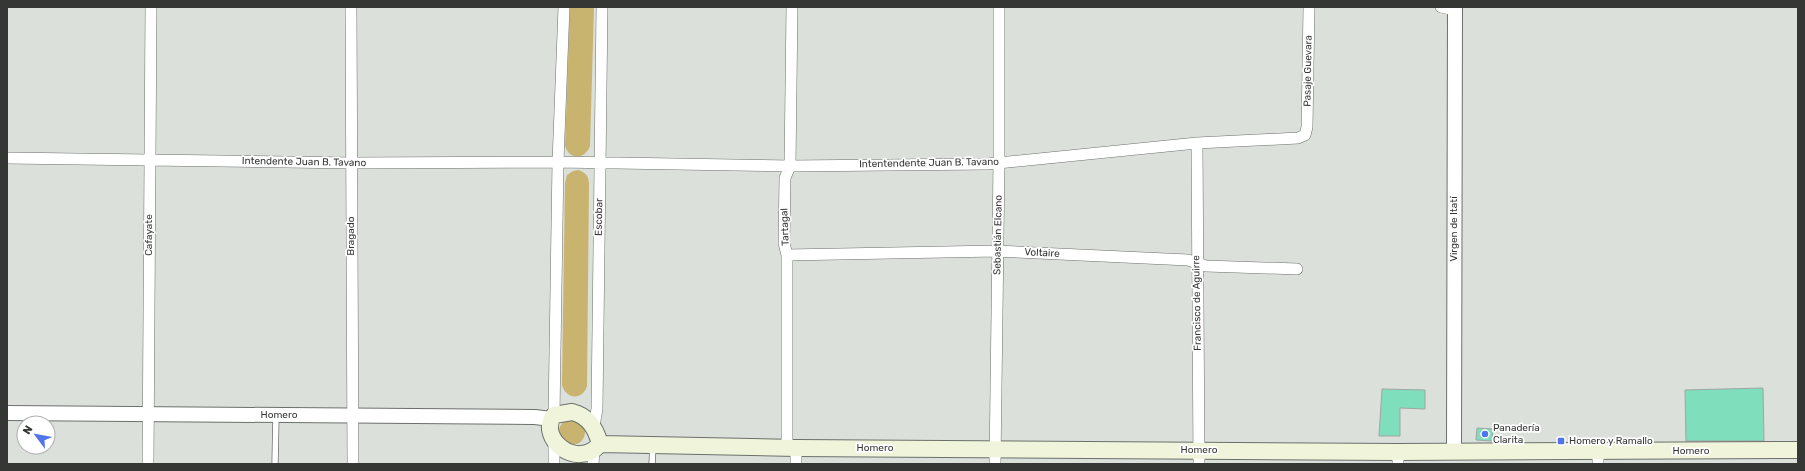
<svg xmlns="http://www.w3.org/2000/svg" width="1805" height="471" viewBox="0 0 1805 471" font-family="Rubik,sans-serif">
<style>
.green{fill:#c8b36f}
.building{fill:#7fdebb;stroke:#9fa6a3}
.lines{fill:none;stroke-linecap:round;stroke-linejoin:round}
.service-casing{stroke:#6c706c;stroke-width:7}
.minor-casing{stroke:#6c706c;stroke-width:12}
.tertiary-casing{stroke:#6c706c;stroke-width:16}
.secondary-casing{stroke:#6c706c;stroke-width:18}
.service{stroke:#fff;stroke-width:5.5}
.minor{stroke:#fff;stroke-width:11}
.tertiary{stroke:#fff;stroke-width:14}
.secondary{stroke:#eff4db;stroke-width:16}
.poi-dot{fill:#4f75e9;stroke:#fff;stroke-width:1.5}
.labels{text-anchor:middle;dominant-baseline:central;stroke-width:3.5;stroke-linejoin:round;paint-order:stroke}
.street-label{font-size:10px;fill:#353735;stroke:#fff}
.poi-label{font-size:10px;fill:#353735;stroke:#fff;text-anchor:start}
</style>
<rect width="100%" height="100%" fill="#dbe0db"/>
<path class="green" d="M570 7H594L590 146C585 160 568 160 565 145Z
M578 170C585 172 589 176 589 184L587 386C583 400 566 400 562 385L565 183 567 175 573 171Z
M559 432a13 13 0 1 1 26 0a13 13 0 1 1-26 0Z"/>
<path class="building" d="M1763 388 1764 441H1686L1685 390Z
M1382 389 1425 390V409L1400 408V436H1379Z
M1477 428 1493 429 1492 441 1476 440Z"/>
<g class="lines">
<defs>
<path id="service" d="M275 464 276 416
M652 464 653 446"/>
<path id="minor" d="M351 7 353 464
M1441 7 1455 10
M1197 143 1199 464
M7 158 351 163 558 162 790 166 988 164 1197 143 1298 138 1305 135 1307 127 1309 7
M787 255 997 251 1188 260 1206 266 1297 269
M554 415 558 162 564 7
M594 426 597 409 602 7
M787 448V255L784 243 785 178 790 166 792 7
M1598 451V464
M148 464 151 7
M554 464V442
M593 464 594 451
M796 464V448
M995 464 999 162V7
M1398 464V452"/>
<path id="tertiary" d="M7 413 535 417 551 419
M1454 452 1455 7"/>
<path id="secondary" d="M572 412C589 416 596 429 600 444 577 471 537 438 554 415Z
M600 444 796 448 1398 452 1798 450"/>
</defs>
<use href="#service" class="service-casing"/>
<use href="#minor" class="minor-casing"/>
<use href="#tertiary" class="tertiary-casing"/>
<use href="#secondary" class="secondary-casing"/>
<use href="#service" class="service"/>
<use href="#minor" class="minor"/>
<use href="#tertiary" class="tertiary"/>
<use href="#secondary" class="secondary"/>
</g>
<g class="poi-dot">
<circle cx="1485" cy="434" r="4"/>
<rect x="1557" y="437" width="8" height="8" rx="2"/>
</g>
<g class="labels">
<g class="street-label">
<text transform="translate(1308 71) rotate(-89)">Pasaje Guevara</text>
<text transform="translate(304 162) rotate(1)">Intendente Juan B. Tavano</text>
<text transform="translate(929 163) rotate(-1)">Intentendente Juan B. Tavano</text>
<text transform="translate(599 217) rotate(-89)">Escobar</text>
<text transform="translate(785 227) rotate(-92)">Tartagal</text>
<text transform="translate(1454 229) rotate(-90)">Virgen de Itatí</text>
<text transform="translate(149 235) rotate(-90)">Cafayate</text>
<text transform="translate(998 235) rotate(-89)">Sebastián Elcano</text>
<text transform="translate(351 236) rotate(-90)">Bragado</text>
<text transform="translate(1042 253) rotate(3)">Voltaire</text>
<text transform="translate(1197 303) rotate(-91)">Francisco de Aguirre</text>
<text x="279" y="415">Homero</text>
<text x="875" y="448">Homero</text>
<text x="1199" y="450">Homero</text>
<text x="1691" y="451">Homero</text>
</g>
<g class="poi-label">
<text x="1493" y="428">Panadería<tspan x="1493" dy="12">Clarita</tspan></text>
<text x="1569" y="441">Homero y Ramallo</text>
</g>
</g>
<rect width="1805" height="471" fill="none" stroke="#353735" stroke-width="16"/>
<g transform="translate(36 435) rotate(302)"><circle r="19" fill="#ffffff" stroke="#aeafae"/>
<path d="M0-3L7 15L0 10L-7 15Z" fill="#4f75e9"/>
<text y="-6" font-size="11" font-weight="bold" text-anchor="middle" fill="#353735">N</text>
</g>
</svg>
